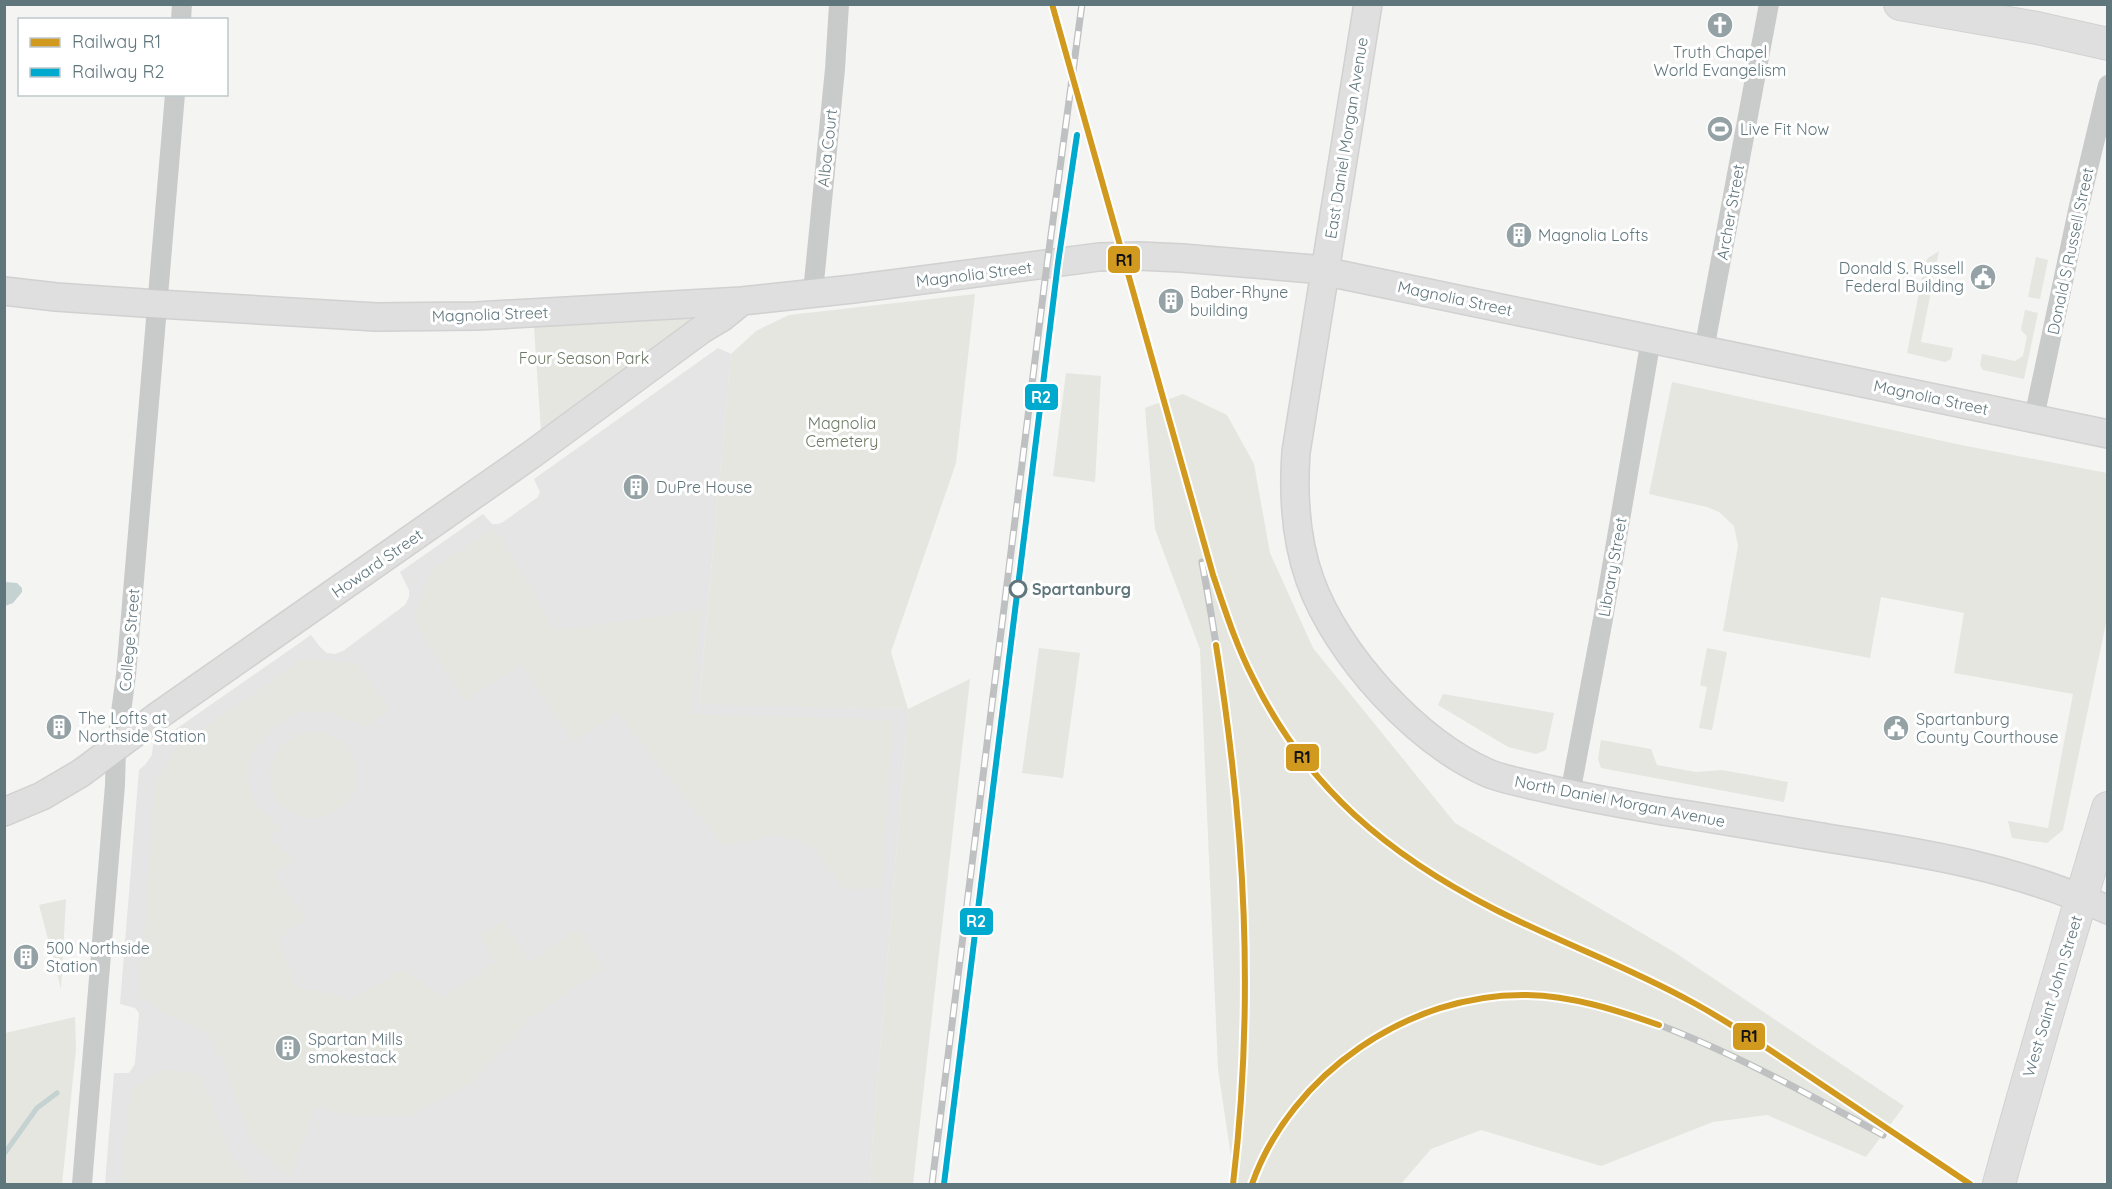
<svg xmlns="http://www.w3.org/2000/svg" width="2112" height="1189" viewBox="0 0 2112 1189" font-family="Quicksand,sans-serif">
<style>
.built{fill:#e4e5e4}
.green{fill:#e4e6df}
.water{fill:#c5d2d2}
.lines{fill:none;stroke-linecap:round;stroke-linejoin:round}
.stream{stroke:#c5d2d2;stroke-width:5}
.secondary-casing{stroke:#d0d1d0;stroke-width:30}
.primary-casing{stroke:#d1d2d2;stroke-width:34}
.street{stroke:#c9caca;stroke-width:20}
.secondary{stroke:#dedfde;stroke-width:27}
.primary{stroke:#dedfde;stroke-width:32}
.rail-casing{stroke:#bec0c1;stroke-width:7}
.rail{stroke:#fff;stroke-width:4.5;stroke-dasharray:14;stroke-linecap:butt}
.rail-1-casing{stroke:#fff;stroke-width:10}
.rail-2-casing{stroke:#fff;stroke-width:10}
.rail-1{stroke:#d19a1f;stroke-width:6}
.rail-2{stroke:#00a9ce;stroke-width:6}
.stop-dot{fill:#fff;stroke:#60767d;stroke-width:3}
.labels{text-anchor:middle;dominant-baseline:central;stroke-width:6;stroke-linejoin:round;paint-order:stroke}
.poi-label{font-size:16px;fill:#60767d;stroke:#fff;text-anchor:start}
.street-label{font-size:16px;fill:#60767d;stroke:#fff}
.park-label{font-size:16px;fill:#6c7a63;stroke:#fff}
.stop-label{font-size:16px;font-weight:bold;fill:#60767d;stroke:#fff;text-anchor:start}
.line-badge{stroke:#fff;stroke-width:2}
.badge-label{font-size:16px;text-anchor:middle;font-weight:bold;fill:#fff}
.pale-badge-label{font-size:16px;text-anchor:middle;font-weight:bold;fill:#111}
</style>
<rect width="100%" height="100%" fill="#f4f4f2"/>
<path class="built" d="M718 348 731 354 699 703 908 709 869 1184H105L114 1073H129L135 1064 139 1013 135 1008 120 1004 139 770 145 765 152 755 153 745 311 635 320 647 327 653 335 654 343 651 405 605 409 597V590L400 572 483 514 492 524H498L503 522 538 497 540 492 534 479Z"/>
<path class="green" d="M1939 251 1921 342 1953 348 1951 359 1945 362 1907 353 1925 263 1928 258Z
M2036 257 2048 260 2040 299 2028 297Z
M975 294 956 463 891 652 908 709 970 679 913 1184H869L908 709 699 704 731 354 756 331 789 315Z
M742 301 542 446 533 313Z
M2025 310 2038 313 2024 379 1983 370 1980 365 1982 354 2015 361 2023 356 2027 336 2021 330Z
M1066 373 1101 376 1095 482 1053 476Z
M1672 382 1961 445 2107 473V618L2063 830 2047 843 2012 838 2008 821 2048 828 2073 694 1954 673 1964 613 1881 597 1870 658 1723 631 1738 546 1734 526 1719 512 1707 507 1649 494Z
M1183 394 1227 415 1254 464 1270 553 1313 648 1455 823 1674 952 1904 1106 1866 1157 1767 1115 1713 1122 1601 1166 1481 1130 1431 1149 1401 1184H1235L1218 1069 1200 649 1155 529 1145 408Z
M494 528 555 631 701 610 690 714 893 720 880 888 846 889 812 846 777 835 724 846 618 712 574 741 521 664 465 701 413 618 432 569Z
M1039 648 1080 653 1063 778 1022 773Z
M1707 648 1727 652 1712 730 1699 728 1707 687 1700 685Z
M303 659 357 663 390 709 365 726 325 711 298 712 272 727 250 757 247 781 257 807 279 826 269 842 294 858 274 875 306 919 277 939 295 987 340 996 346 1002 402 970 443 998 496 961 481 935 502 921 530 962 577 930 604 968 526 1021 471 1083 410 1115 356 1116 315 1106 289 1178 251 1139 223 1061 206 1031 165 1014 140 994 155 783 177 747Z
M1443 694 1554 713 1546 750 1536 754 1508 747 1438 705Z
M270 775a43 43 0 1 1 86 0a43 43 0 1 1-86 0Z
M1601 740 1651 749 1657 765 1696 772 1722 770 1788 782 1784 802 1601 768 1598 759Z
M66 899 61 989 39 905Z
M75 1017 76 1049 62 1184H5V1033Z
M163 1070 199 1074 233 1160 252 1184H122L130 1091Z"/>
<path class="water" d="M5 582 17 583 22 588V592L13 603 5 606Z"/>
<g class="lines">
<path class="stream" d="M4 1154 37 1108 57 1093"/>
<defs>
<path id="secondary" d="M1368 4 1296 452C1293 495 1295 538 1310 580 1337 655 1416 742 1490 774 1506 780 1524 783 1540 787 1581 797 1622 804 1663 811 1717 819 1772 829 1827 838 1925 853 2017 868 2108 910
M4 291 56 297 158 304 376 317 477 316 742 301 853 289 1099 257 1138 256 1182 258 1313 269 2108 434
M4 812 42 796 81 773 159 715 531 455 701 330 721 318 742 301"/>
<path id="primary" d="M1900 4 2037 28 2108 44
M1999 1184C2033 1058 2071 934 2108 808"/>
</defs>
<use href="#secondary" class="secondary-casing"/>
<use href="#primary" class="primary-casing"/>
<path class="street" d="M181 20 182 4
M813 292 835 69 839 4
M1704 350 1769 4
M2034 418 2079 206 2108 85
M1570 794 1603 619 1651 339
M82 1184 115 785 116 749 126 675 175 94"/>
<use href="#secondary" class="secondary"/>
<use href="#primary" class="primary"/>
<defs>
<path id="rail" d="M1172 432C1206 545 1229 655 1298 754 1309 770 1323 784 1336 797 1411 875 1510 916 1606 960 1636 974 1666 987 1695 1003 1790 1057 1879 1124 1970 1184
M1202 562C1240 770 1259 973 1233 1184
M932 1184 1045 280 1082 4
M1252 1184C1270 1133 1306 1090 1349 1056 1410 1008 1491 988 1567 998 1594 1002 1621 1011 1646 1020 1729 1050 1806 1093 1883 1135"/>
</defs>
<use href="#rail" class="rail-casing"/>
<use href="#rail" class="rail"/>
<defs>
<path id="rail-1" d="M1052 4 1213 575C1225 610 1236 645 1253 678 1307 788 1388 855 1496 910 1561 943 1629 967 1692 1002 1731 1023 1767 1048 1803 1072 1859 1109 1914 1147 1970 1184
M1216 645C1245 827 1255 1001 1233 1184
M1252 1184C1291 1074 1409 993 1527 995 1573 996 1616 1010 1659 1025"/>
<path id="rail-2" d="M944 1184 1058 263 1077 135"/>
</defs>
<use href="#rail-1" class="rail-1-casing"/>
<use href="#rail-2" class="rail-2-casing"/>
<use href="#rail-1" class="rail-1"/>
<use href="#rail-2" class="rail-2"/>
</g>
<defs>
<symbol id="church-disc" viewBox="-11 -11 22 22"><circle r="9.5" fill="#94a2a6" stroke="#fff"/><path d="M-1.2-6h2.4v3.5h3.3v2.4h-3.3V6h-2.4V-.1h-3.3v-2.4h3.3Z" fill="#fff"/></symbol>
<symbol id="stadium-disc" viewBox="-11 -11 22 22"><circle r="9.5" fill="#94a2a6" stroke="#fff"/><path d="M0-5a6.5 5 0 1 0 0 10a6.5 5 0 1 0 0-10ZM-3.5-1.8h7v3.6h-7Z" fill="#fff"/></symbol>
<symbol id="building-disc" viewBox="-11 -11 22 22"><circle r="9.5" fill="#94a2a6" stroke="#fff"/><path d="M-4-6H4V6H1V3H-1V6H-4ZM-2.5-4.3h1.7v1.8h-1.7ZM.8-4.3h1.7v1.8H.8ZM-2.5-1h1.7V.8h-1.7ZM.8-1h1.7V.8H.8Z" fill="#fff"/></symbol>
<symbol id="civic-disc" viewBox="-11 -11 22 22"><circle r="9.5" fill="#94a2a6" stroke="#fff"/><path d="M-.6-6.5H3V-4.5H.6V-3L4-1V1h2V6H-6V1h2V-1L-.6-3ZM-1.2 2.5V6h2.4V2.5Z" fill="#fff"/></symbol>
</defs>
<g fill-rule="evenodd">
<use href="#church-disc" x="1705" y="10" width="30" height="30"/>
<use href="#stadium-disc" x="1705" y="114" width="30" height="30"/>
<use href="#building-disc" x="1504" y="220" width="30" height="30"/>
<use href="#civic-disc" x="1968" y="262" width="30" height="30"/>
<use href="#building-disc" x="1156" y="286" width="30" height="30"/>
<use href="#building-disc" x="621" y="472" width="30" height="30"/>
<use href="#building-disc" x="44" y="712" width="30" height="30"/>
<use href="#civic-disc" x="1881" y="713" width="30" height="30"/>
<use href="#building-disc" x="11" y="942" width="30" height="30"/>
<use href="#building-disc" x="273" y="1033" width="30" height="30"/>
</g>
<circle class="stop-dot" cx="1018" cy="589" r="8"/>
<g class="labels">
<g class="poi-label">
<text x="1720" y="52" text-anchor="middle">Truth Chapel<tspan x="1720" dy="18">World Evangelism</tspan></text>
<text x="1740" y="129">Live Fit Now</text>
<text x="1538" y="235">Magnolia Lofts</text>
<text x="1964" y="268" text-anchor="end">Donald S. Russell<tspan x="1964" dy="18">Federal Building</tspan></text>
<text x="1190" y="292">Baber-Rhyne<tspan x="1190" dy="18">building</tspan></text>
<text x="656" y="487">DuPre House</text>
<text x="78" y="718">The Lofts at<tspan x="78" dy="18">Northside Station</tspan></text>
<text x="1916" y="719">Spartanburg<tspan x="1916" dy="18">County Courthouse</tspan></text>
<text x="46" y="948">500 Northside<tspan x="46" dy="18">Station</tspan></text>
<text x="308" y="1039">Spartan Mills<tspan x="308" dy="18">smokestack</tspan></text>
</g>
<g class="street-label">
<text transform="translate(1346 138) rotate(-81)">East Daniel Morgan Avenue</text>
<text transform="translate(827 148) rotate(-84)">Alba Court</text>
<text transform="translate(1730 212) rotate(-80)">Archer Street</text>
<text transform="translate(2070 251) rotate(-78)">Donald S Russell Street</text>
<text transform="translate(974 274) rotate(-7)">Magnolia Street</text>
<text transform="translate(1455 298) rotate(12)">Magnolia Street</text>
<text transform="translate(490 314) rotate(-2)">Magnolia Street</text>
<text transform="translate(1931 397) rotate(12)">Magnolia Street</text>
<text transform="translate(377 563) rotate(-35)">Howard Street</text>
<text transform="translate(1612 567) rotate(-80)">Library Street</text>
<text transform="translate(129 640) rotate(-85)">College Street</text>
<text transform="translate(1620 801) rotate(11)">North Daniel Morgan Avenue</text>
<text transform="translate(2052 996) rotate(-73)">West Saint John Street</text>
</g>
<g class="park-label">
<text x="584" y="358">Four Season Park</text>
<text x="842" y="423">Magnolia<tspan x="842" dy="18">Cemetery</tspan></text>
</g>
<g class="stop-label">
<text x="1032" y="589">Spartanburg</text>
</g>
</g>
<g class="line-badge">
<rect x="1107" y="245" width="34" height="29" rx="6" fill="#d19a1f"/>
<rect x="1024" y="383" width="35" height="28" rx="6" fill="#00a9ce"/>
<rect x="1285" y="743" width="35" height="29" rx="6" fill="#d19a1f"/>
<rect x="959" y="907" width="35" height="29" rx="6" fill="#00a9ce"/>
<rect x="1732" y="1022" width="34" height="29" rx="6" fill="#d19a1f"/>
</g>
<g class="badge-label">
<text x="1041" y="403">R2</text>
<text x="976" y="927">R2</text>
</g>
<g class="pale-badge-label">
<text x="1124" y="266">R1</text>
<text x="1302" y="763">R1</text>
<text x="1749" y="1042">R1</text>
</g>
<rect width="2112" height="1189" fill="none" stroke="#60767d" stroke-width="12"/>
<rect x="18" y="18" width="210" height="78" fill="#ffffff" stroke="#bfc8cb" stroke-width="1.5"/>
<rect x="30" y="38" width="30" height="9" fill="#d19a1f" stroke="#bfc8cb" stroke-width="1.5"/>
<text x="72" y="48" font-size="18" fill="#60767d">Railway R1</text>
<rect x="30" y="68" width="30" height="9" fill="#00a9ce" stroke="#bfc8cb" stroke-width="1.5"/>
<text x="72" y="78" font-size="18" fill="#60767d">Railway R2</text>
</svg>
